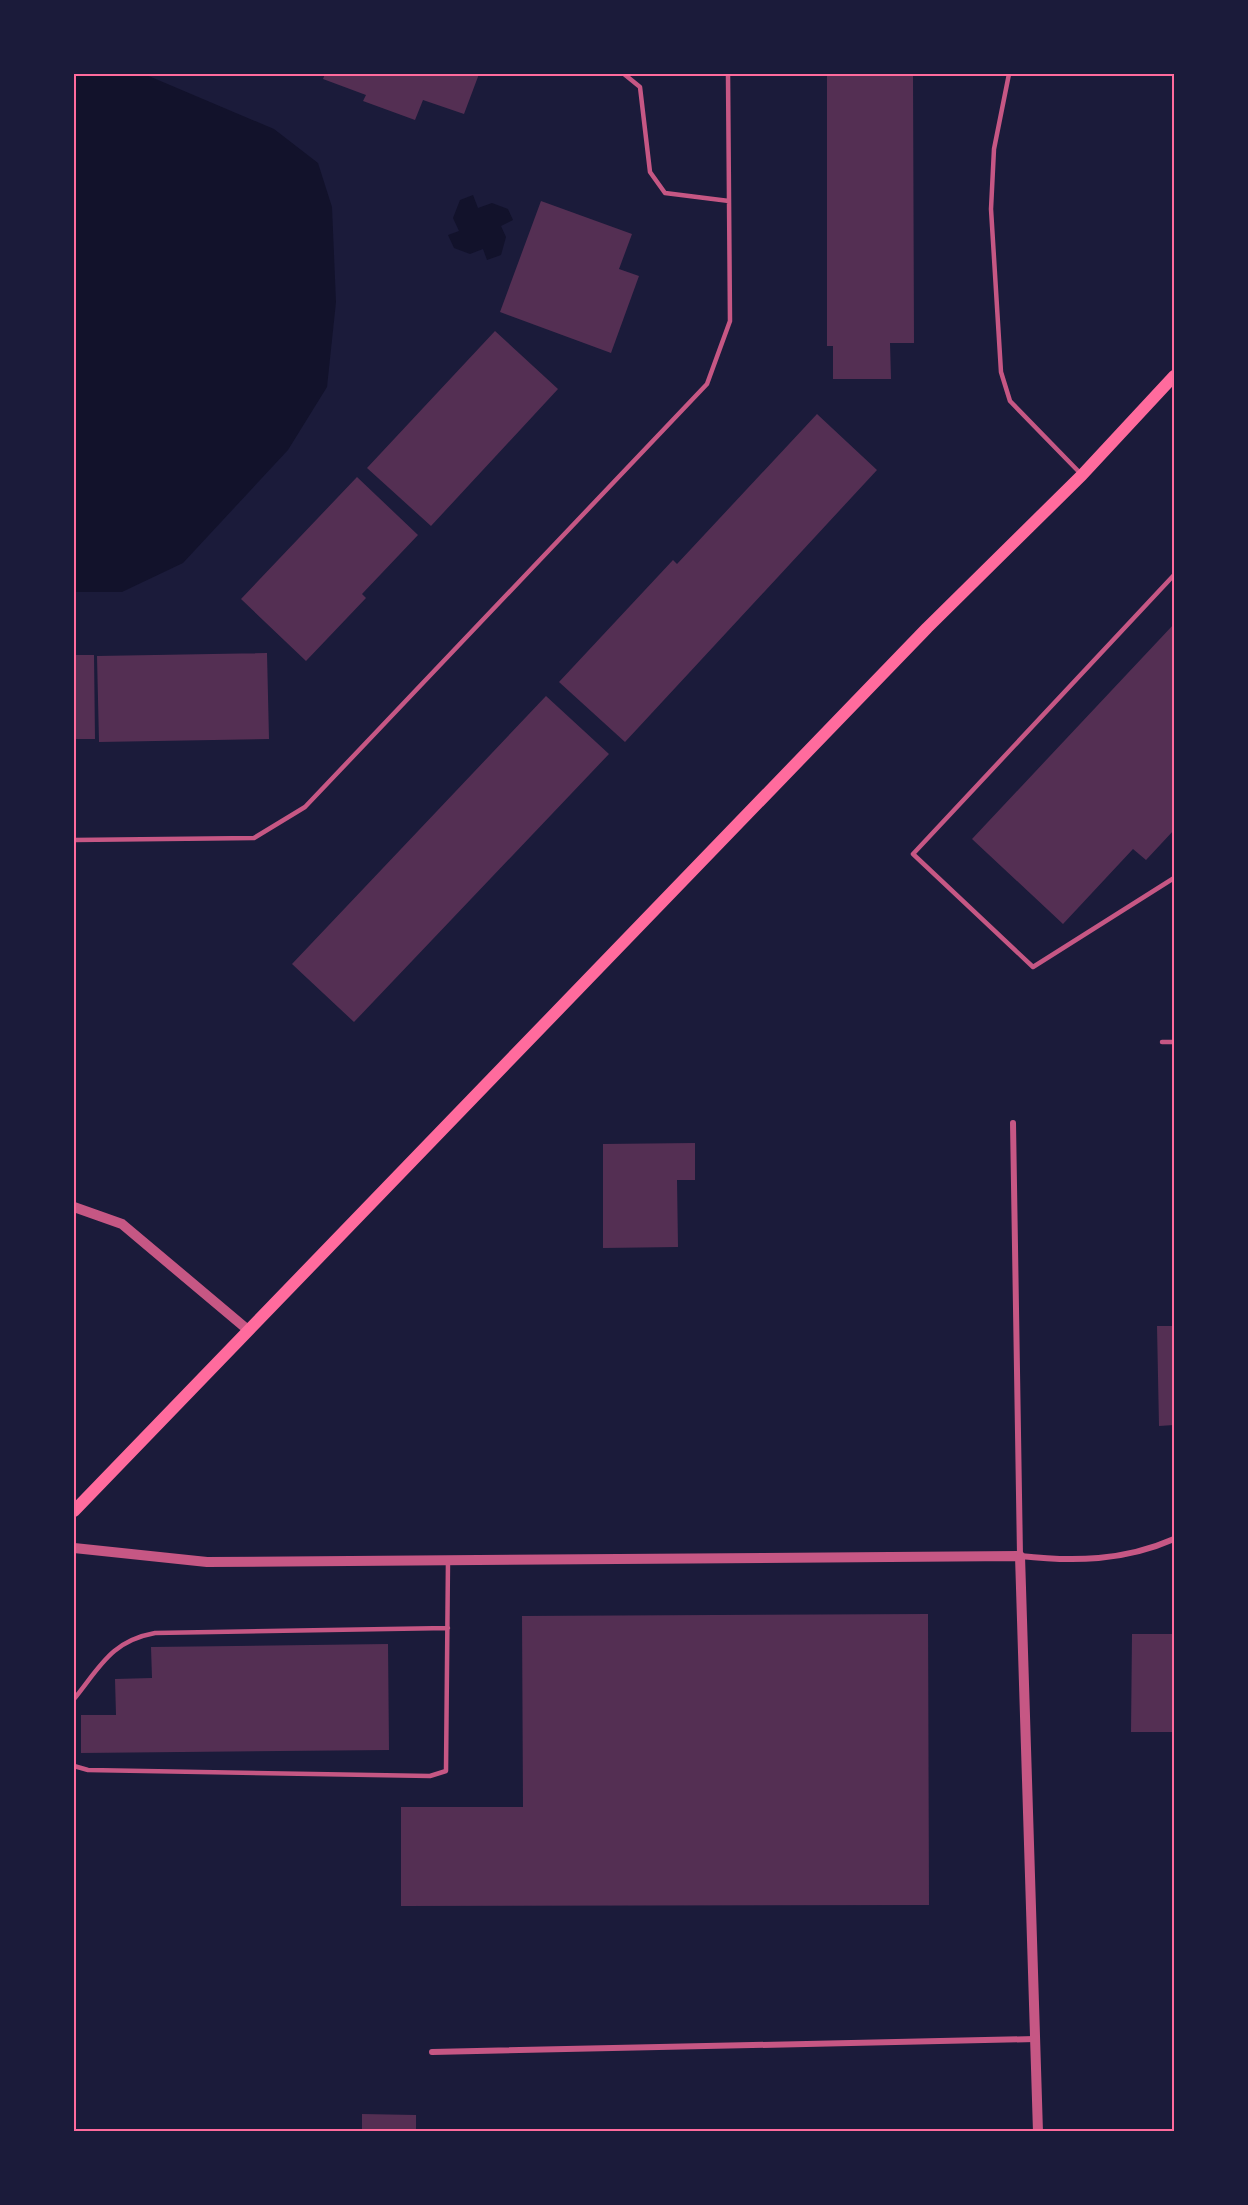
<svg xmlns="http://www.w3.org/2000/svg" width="1248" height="2205" viewBox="0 0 1248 2205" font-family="Raleway,sans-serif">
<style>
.water{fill:#12122b}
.building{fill:#542f53}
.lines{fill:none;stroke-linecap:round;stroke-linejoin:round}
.service{stroke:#c65784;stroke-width:4.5}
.minor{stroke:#c65784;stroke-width:6}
.tertiary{stroke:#c65784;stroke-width:10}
.secondary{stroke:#ff6b9d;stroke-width:12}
.neatline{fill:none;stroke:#ff6b9d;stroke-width:2}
</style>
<rect width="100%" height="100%" fill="#1b1b3a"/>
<path class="water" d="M74 74H144L274 129 318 163 332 207 336 302 327 387 288 450 183 563 122 592H74Z
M473 195 478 208 492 203 508 209 513 220 501 226 506 237 501 255 487 260 483 249 470 254 454 248 448 235 459 231 453 218 460 200Z"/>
<path class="building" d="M325 74H479L464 114 423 100 415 120 363 101 366 95 323 79Z
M827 74H913L914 343H890L891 379H833V346H827Z
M541 201 632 234 619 269 639 276 611 353 500 312Z
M495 331 558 389 431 526 367 468Z
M817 414 877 470 625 742 559 682 673 560 677 564Z
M357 477 418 535 362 594 366 598 306 661 241 599Z
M1174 624V830L1146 860 1133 849 1063 924 972 839Z
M267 653 269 739 99 742 97 656Z
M74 655H94L95 739H74Z
M546 696 609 754 354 1022 292 964Z
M695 1143V1180H677L678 1247 603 1248V1144Z
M1157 1326H1174V1425L1159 1426Z
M928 1614 929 1905 401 1906V1807H523L522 1616Z
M1132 1634H1174V1732H1131Z
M388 1644 389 1750 81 1753V1715H116L115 1679 152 1678 151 1647Z
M362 2114 416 2115V2132H362Z"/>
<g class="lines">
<path class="service" d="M624 74 640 87 650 172 665 193 729 201
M1009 74 994 149 991 209 1001 372 1010 401 1082 475
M1174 575 913 854 1033 967 1174 878
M74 840 254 838 305 807 707 384 730 321 728 74
M1162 1042H1174
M74 1699C100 1667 111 1641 155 1633L448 1628
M74 1766 88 1770 430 1776 446 1771 448 1560"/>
<path class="minor" d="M1013 1123 1020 1556C1074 1562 1124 1561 1174 1539
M432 2052 1035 2039"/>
<path class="tertiary" d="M74 1207 122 1224 248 1330
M74 1548 207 1562 1020 1556 1038 2132"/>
<path class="secondary" d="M74 1511 927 628 1082 475 1174 376"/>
</g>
<rect width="1248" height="2205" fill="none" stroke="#1b1b3a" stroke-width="150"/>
<rect x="75" y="75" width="1098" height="2055" class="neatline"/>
</svg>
